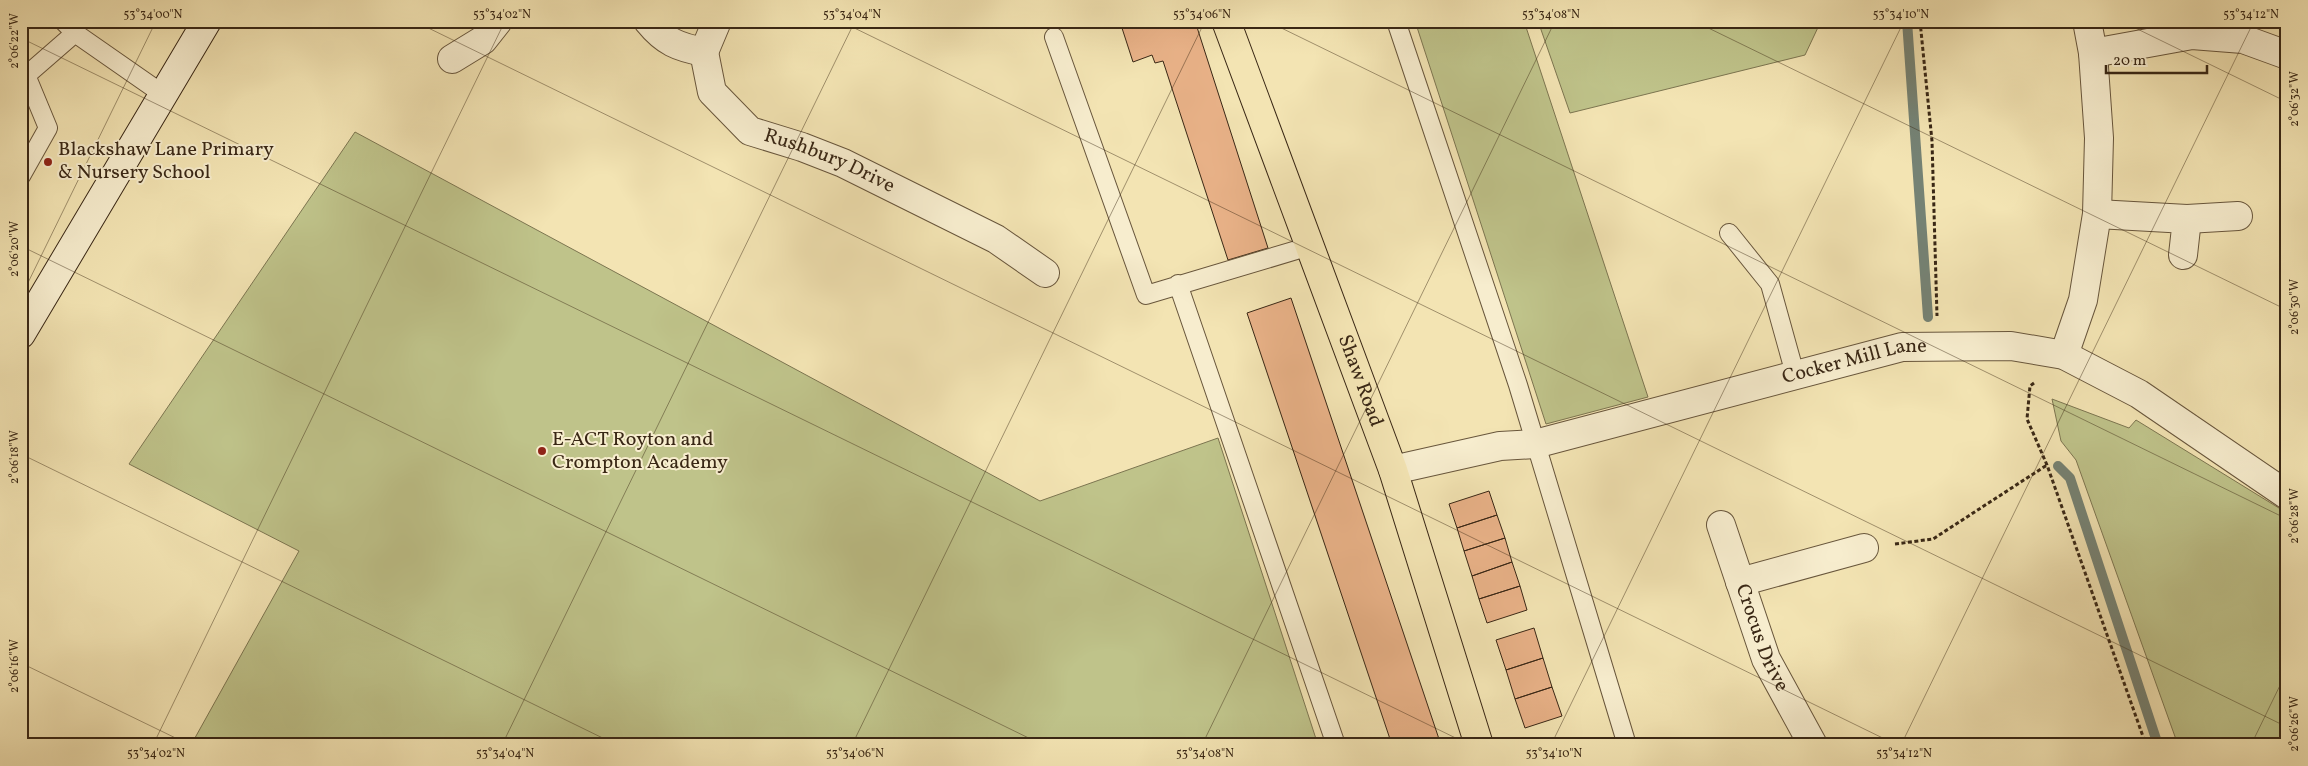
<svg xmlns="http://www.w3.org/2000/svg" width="2308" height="766" viewBox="0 0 2308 766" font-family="Vollkorn,serif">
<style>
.green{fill:#bfc38a;stroke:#7c7550}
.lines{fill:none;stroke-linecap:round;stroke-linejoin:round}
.stream{stroke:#758274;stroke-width:10}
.building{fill:#e9b288;stroke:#392715}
.lane-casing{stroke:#68563c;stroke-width:20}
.street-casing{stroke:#68563c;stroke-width:30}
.secondary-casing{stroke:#392715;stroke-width:30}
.primary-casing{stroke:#392715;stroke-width:30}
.path{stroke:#392715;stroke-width:3;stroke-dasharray:4 2.5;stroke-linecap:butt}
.lane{stroke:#f7edce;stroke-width:18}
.street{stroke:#f7edce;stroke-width:28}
.secondary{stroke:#f7edce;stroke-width:28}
.primary{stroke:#f3e4b3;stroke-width:28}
.ticks{fill:none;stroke:#392715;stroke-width:1;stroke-opacity:0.45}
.poi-dot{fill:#8f2418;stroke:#f7edce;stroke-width:2}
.labels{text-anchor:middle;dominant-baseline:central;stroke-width:4;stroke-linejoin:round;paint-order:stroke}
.poi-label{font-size:20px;fill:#392715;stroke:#f7edce;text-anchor:start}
.street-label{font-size:20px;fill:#392715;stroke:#f7edce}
.neatline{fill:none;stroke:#392715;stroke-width:2}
.ticks-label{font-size:12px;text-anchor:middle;fill:#392715}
</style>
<rect width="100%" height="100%" fill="#f3e4b3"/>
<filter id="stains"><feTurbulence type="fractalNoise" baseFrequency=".004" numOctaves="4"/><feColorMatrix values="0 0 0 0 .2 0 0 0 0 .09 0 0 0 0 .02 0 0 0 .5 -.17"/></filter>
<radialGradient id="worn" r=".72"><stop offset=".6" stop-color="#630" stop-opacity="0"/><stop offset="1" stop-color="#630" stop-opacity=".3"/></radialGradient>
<path class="green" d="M1415 21H1524L1648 397 1546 424Z
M1538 21H1821L1805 55 1570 113Z
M355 132 1040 501 1218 438 1318 745H191L299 551 129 464Z
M2052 399 2129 428 2136 420 2287 513V745H2178L2076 460 2061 441Z"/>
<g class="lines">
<path class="stream" d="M1907 21 1928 317
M2058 466 2070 478 2158 745"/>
</g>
<path class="building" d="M1134 21H1195L1268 248 1228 260 1163 61 1155 63 1152 55 1133 62 1121 25Z
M1291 298 1439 739 1422 745H1392L1247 313Z
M1489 491 1497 515 1457 528 1449 504Z
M1497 515 1505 538 1464 551 1457 528Z
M1505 538 1512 562 1472 576 1464 551Z
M1512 562 1520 586 1479 599 1472 576Z
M1520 586 1527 610 1487 623 1479 599Z
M1534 628 1543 658 1506 670 1496 640Z
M1543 658 1552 687 1515 699 1506 670Z
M1552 687 1562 716 1525 728 1515 699Z
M1566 738 1569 745H1545Z"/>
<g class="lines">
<defs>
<path id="lane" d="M63 21 75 33 164 95
M1396 21 1518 385 1627 745
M1054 37 1146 295 1310 246
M21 80 75 33
M21 176 48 128 26 75
M1729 233 1770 284 1795 374
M1178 284 1336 745"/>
<g id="street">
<path d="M648 21C665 42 678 47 704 52"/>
<path id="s1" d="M704 52 712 92 750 131 802 147 843 163 996 239 1045 273"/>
<path d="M704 52 717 21"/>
<path d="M2093 53 2192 35 2243 39 2287 55"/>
<path d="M452 59 483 40 498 21"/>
<path d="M2097 214 2187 219 2183 255"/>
<path d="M2187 219 2238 216"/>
<path d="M2064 355 2083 300 2097 214 2099 138 2093 53 2087 21"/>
<path id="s2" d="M1393 470 1500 446 1535 444 1902 347 2011 346 2064 355 2139 394 2287 495"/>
<path id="s3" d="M1721 525 1766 659 1813 745"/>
<path d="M1740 582 1864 548"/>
</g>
<path id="secondary" d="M21 334 207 21"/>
<g id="primary">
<path id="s4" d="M1226 21 1393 470 1479 745"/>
</g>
</defs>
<use href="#lane" class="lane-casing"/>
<use href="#street" class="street-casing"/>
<use href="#secondary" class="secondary-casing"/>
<use href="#primary" class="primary-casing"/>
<path class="path" d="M1920 21 1932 141 1937 316
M2034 383 2030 386 2027 419 2047 465 2146 745
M1895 544 1933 539 2047 465"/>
<use href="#lane" class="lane"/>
<use href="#street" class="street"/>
<use href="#secondary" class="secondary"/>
<use href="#primary" class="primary"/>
</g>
<path class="ticks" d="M414 21 1897 745M840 21 2287 727M1267 21 2287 519M1694 21 2287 310M2121 21 2287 102M21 38 1470 745M21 246 1043 745M21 297 156 21M21 454 617 745M21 663 190 745M153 745 505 21M502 745 855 21M852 745 1205 21M1202 745 1555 21M1551 745 1904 21M1901 745 2254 21M2251 745 2287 671"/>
<g class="poi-dot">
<circle cx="48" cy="162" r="5"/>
<circle cx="542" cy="451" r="5"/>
</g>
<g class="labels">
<g class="poi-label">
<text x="58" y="150">Blackshaw Lane Primary<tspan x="58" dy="23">&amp; Nursery School</tspan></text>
<text x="552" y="440">E-ACT Royton and<tspan x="552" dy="23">Crompton Academy</tspan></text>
</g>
<g class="street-label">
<text stroke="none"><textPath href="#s1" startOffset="180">Rushbury Drive</textPath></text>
<text stroke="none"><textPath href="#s2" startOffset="475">Cocker Mill Lane</textPath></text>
<text stroke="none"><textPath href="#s4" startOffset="384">Shaw Road</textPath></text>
<text stroke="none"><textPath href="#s3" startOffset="120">Crocus Drive</textPath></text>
</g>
</g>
<rect width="2308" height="766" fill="none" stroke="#f3e4b3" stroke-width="55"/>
<path d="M2106 65v8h101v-8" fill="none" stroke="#392715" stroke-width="2.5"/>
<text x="2113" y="65" font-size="15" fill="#392715" stroke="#f7edce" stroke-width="4" paint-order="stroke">20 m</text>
<rect x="28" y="28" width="2252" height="710" class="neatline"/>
<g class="ticks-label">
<text x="153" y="18">53°34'00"N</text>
<text x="502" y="18">53°34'02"N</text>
<text x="852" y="18">53°34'04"N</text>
<text x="1202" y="18">53°34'06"N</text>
<text x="1551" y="18">53°34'08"N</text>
<text x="1901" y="18">53°34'10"N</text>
<text x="2251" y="18">53°34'12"N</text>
<text transform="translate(14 41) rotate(-90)" y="4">2°06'22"W</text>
<text transform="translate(2294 99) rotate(-90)" y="4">2°06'32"W</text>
<text transform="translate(14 249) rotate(-90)" y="4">2°06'20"W</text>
<text transform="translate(2294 307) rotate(-90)" y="4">2°06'30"W</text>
<text transform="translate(14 457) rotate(-90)" y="4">2°06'18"W</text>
<text transform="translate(2294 516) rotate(-90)" y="4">2°06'28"W</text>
<text transform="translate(14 666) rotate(-90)" y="4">2°06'16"W</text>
<text transform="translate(2294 724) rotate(-90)" y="4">2°06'26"W</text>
<text x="156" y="757">53°34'02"N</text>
<text x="505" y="757">53°34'04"N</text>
<text x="855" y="757">53°34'06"N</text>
<text x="1205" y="757">53°34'08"N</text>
<text x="1554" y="757">53°34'10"N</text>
<text x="1904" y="757">53°34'12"N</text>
</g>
<rect width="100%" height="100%" filter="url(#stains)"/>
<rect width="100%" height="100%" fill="url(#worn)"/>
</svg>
